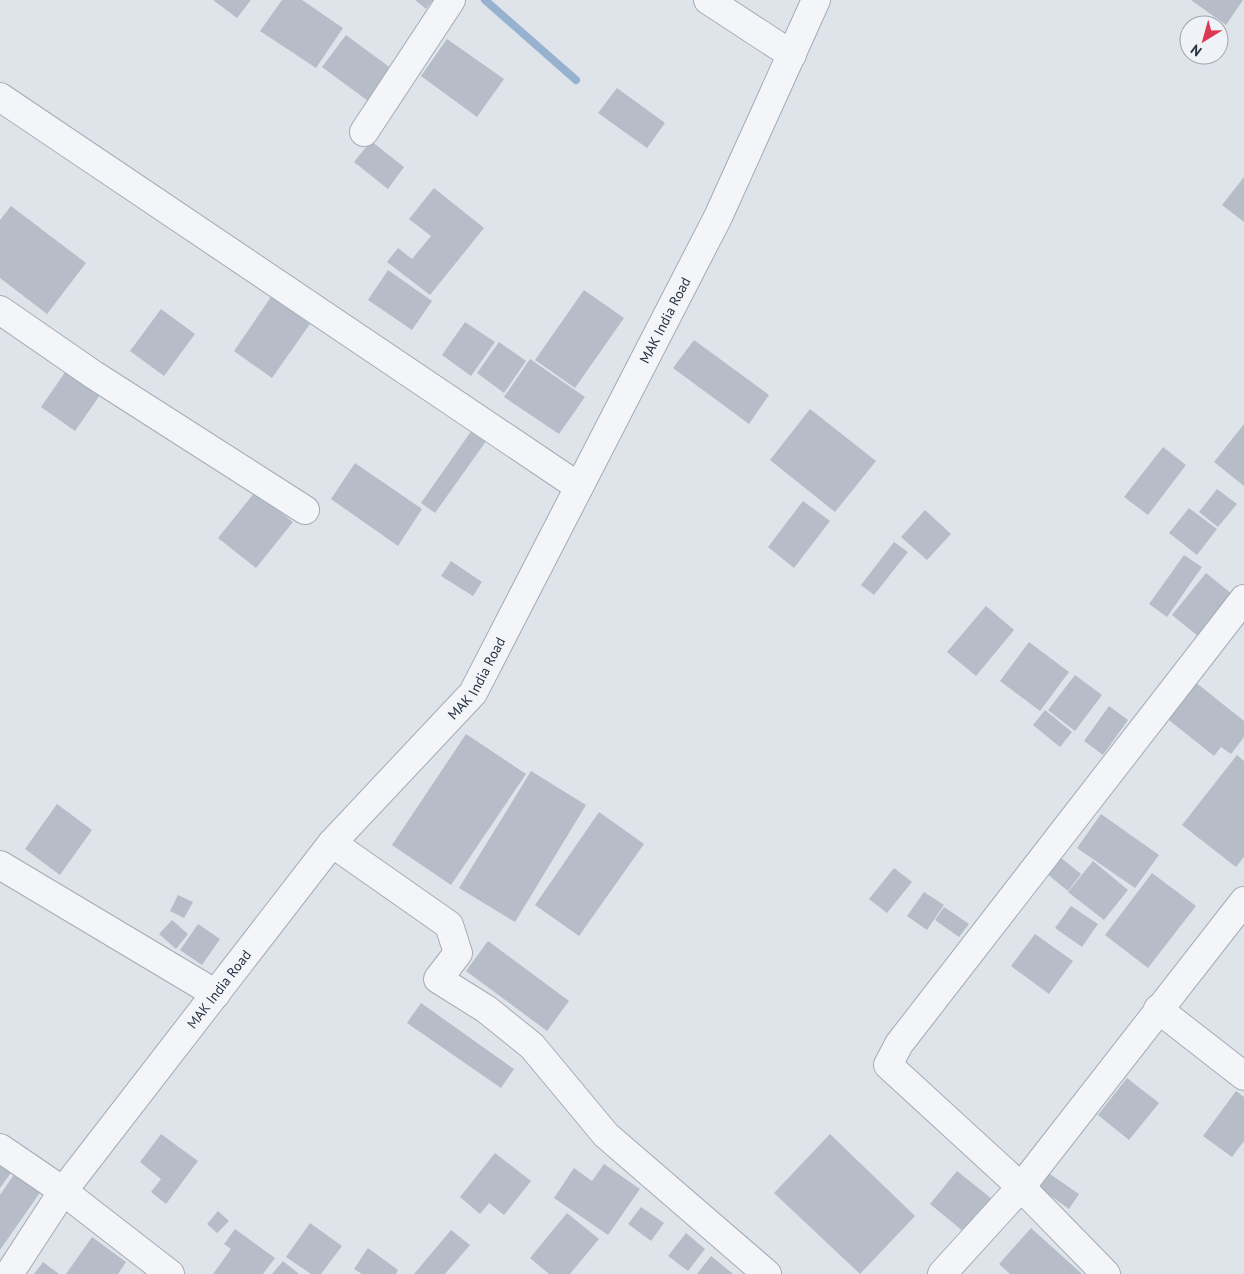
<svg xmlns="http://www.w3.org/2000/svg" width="1244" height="1274" viewBox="0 0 1244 1274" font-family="'PT Sans',sans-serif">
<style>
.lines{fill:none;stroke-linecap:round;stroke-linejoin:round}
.stream{stroke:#97b2ce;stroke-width:8}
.building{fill:#b6bdc8}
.minor-casing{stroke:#a4abb5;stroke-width:30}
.minor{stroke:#f3f5f8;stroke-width:28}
.labels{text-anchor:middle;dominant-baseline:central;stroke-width:4;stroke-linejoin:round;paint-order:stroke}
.street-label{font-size:14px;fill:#263143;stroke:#eff3f7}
</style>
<rect width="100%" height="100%" fill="#dfe4ea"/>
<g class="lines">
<path class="stream" d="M485 0 576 80"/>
</g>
<path class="building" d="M213 0H251L237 18Z
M282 0H302L343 28 316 68 260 31Z
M415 0H433L426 9Z
M1191 0H1243L1226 25Z
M346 35 392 69 368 101 322 67Z
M447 39 504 79 477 117 421 76Z
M617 88 665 123 647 148 598 113Z
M371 141 404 167 388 189 354 162Z
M1244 177V222L1222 205Z
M434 188 484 228 430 295 387 262 398 248 412 259 431 236 409 219Z
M11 206 86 263 47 314 0 278V220Z
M388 270 432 301 412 330 368 300Z
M584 290 624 318 575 388 535 360Z
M271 297 310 324 272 378 234 351Z
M161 309 195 334 164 376 130 351Z
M465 322 495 342 471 376 442 355Z
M694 340 769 395 749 424 673 368Z
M499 342 526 361 504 393 477 373Z
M530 359 585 397 559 434 504 397Z
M66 371 100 395 75 431 41 407Z
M810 409 876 461 835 512 770 460Z
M1244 424V486L1214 462Z
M474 427 489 437 435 513 421 503Z
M1163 447 1186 465 1148 515 1124 497Z
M355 463 422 509 398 546 331 499Z
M1217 489 1237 504 1218 527 1199 512Z
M255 492 293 522 256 568 218 538Z
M803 501 830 521 794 568 768 547Z
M1189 508 1217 529 1197 555 1169 533Z
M925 510 951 534 927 560 901 537Z
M894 542 908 552 874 595 861 585Z
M1184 555 1202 567 1167 617 1149 604Z
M451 561 482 582 473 596 441 576Z
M1206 573 1232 594 1198 636 1172 615Z
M986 606 1014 630 976 676 947 652Z
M1029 642 1069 672 1040 711 1000 681Z
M1075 675 1102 695 1075 731 1048 710Z
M1194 681 1244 721V737L1231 754 1221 747 1214 756 1165 717Z
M1109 706 1128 720 1103 755 1084 741Z
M1045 710 1072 732 1060 747 1033 725Z
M466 734 526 774 451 885 392 845Z
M1237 755 1244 761V857L1236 867 1182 825Z
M531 771 586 805 515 922 459 888Z
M57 804 92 830 60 875 25 849Z
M599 812 644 844 579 936 535 905Z
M1101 814 1159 855 1135 888 1077 848Z
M1055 853 1081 874 1068 891 1041 869Z
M1093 861 1128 890 1104 920 1068 892Z
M894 868 912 882 887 913 869 899Z
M1152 873 1196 906 1148 968 1105 935Z
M924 892 944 905 927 930 907 916Z
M178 895 193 902 184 918 170 911Z
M1071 906 1098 924 1082 947 1055 928Z
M944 907 969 924 959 937 935 920Z
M172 920 188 934 176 949 159 934Z
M198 924 220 939 202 965 180 950Z
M1035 934 1073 961 1049 994 1011 966Z
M488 941 569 1001 547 1031 466 971Z
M421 1003 514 1069 501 1088 407 1023Z
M1127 1078 1159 1103 1129 1140 1098 1115Z
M1236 1091 1244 1097V1141L1232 1157 1203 1136Z
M161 1134 198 1161 166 1204 151 1192 161 1179 140 1162Z
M830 1134 915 1216 860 1274 774 1193Z
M495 1153 531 1181 504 1215 489 1203 480 1214 460 1197Z
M0 1160 13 1170 0 1188Z
M604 1164 640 1189 608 1235 554 1198 574 1168 592 1181Z
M1044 1170 1079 1194 1069 1209 1034 1184Z
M957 1171 992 1199 964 1232 930 1204Z
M15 1173 41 1191 0 1250V1195Z
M641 1207 664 1223 651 1241 628 1224Z
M218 1211 229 1221 217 1233 207 1224Z
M567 1213 599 1239 570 1274H549L530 1258Z
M310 1223 342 1246 321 1274H311L286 1257Z
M1031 1228 1082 1274H1010L999 1264Z
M235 1229 275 1258 263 1274H213L231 1249 224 1244Z
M451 1230 470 1245 445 1274H414Z
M686 1233 705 1249 688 1271 668 1256Z
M92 1237 126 1262 118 1274H66Z
M368 1248 398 1270 396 1274H362L354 1269Z
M711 1256 733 1274H697Z
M283 1261 299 1274H272Z
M43 1262 59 1274H34Z"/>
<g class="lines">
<defs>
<g id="minor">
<path d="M708 0 792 55"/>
<path d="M0 97 579 487"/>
<path d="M364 132 451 0"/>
<path d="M0 310 94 375 305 510"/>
<path d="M332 843 449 925 458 953 438 979 486 1009 532 1046 606 1135 767 1274"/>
<path d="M0 865 216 994"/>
<path d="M1158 1009 1244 1076"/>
<path d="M0 1148 63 1191 170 1274"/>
<path id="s1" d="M9 1274 63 1191 332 843 473 693 718 217 816 0"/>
<path d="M942 1274 1021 1187 1244 901"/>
<path d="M1106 1274 1021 1187 888 1065 899 1044 1244 599"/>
</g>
</defs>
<use href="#minor" class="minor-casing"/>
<use href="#minor" class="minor"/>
</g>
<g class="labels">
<g class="street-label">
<text stroke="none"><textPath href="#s1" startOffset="1164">MAK India Road</textPath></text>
<text stroke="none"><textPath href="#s1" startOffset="759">MAK India Road</textPath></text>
<text stroke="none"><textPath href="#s1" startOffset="354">MAK India Road</textPath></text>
</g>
</g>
<g transform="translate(1204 40) rotate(217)"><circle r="24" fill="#eff3f7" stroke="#9fa5af"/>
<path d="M0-4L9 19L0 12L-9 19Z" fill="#dd3752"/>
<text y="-8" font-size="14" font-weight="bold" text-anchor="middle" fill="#263143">N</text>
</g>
</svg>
